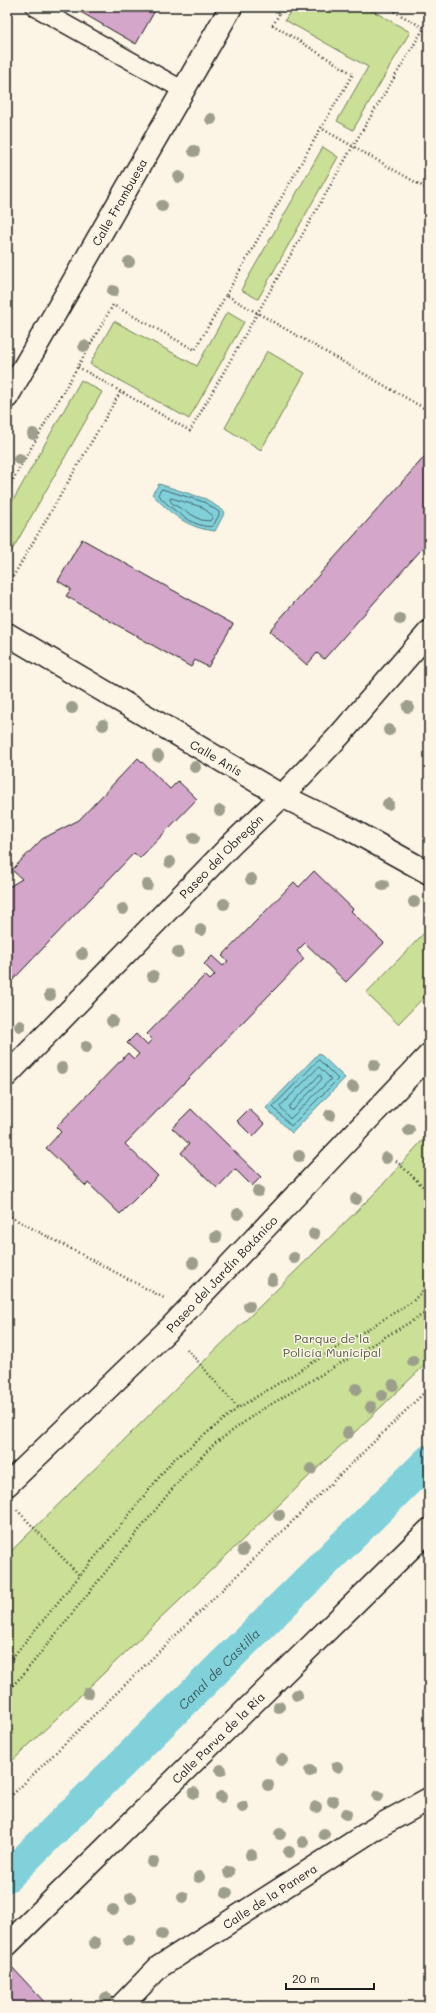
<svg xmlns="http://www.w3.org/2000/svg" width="436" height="2013" viewBox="0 0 436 2013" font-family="Mali,sans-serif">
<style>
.green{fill:#c9e096;stroke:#727e59}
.water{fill:#81d1db;stroke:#59898f}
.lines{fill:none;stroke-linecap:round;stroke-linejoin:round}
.shore{stroke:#446468;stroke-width:1}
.canal{stroke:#81d1db;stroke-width:31}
.building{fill:#d3a6ca;stroke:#1c1c1c}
.lane-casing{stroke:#1c1c1c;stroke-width:20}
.street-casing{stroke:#1c1c1c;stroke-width:25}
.path{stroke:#1c1c1c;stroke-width:2.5;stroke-dasharray:1 3;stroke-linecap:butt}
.lane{stroke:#fcf5e5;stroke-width:17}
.street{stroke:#fcf5e5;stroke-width:22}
.tree{fill:#9d9e8b}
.labels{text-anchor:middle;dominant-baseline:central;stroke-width:3;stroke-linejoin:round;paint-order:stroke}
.street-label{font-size:12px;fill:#1c1c1c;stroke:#fcf5e5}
.park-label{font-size:12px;fill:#505741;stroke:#fcf5e5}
.water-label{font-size:13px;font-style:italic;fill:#3f5b5f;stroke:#fcf5e5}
</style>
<rect width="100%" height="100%" fill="#fcf5e5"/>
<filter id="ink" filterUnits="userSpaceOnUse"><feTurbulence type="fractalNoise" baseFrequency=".025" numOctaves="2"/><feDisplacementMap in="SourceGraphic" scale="8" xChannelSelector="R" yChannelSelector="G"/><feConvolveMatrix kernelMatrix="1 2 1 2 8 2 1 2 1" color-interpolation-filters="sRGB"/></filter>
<g filter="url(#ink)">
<path class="green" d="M293 7H366L410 32 353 130 337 121 368 67 285 20Z
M323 147 338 157 258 299 241 290Z
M227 312 244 322 189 419 90 364 114 321 197 366Z
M267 351 305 373 261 450 225 428Z
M81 380 102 392 7 559V511Z
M427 930 429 932V992L398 1024 366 993Z
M429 1133V1361L7 1766V1555L376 1192Z"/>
<path class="water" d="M159 484 206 499 225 512 215 531C187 528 171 514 152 494Z
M319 1053 345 1078 292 1133 266 1108Z"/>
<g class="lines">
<path class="shore" d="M162 489 204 502 219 512V515L213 526C196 530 169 507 158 495Z
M171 498 202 507 213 516 210 521 201 520 173 504 170 500Z
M319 1060 338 1079 291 1126 273 1107Z
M319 1067 331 1079 290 1119 280 1107Z
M320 1075 322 1079 293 1110H290L289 1107Z"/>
<path class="canal" id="s1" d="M7 1877 429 1460"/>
</g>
<path class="building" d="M72 7H157L136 44Z
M427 454 429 456V541L324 659 317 653 307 665 269 631Z
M82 539 233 624 208 667 195 660 191 667 66 596 71 589 58 581Z
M138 758 170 789 178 781 197 799 140 858 134 853 7 986V888L22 879 12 870 42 839 79 820Z
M314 871 353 909 351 911 384 943 346 982 305 943 297 951 304 959 125 1144 158 1176 120 1214 88 1183 86 1186 46 1148 61 1132 56 1127 128 1053 134 1059 139 1054 127 1043 136 1034 147 1045 152 1039 147 1034 205 975 210 980 215 975 204 964 212 956 223 966 228 961 222 956 294 882 299 887Z
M191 1109 261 1177 252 1186 235 1169 217 1188 181 1153 189 1144 172 1128Z
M249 1109 265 1124 253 1137 237 1121Z
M11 1966 48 2006H7V1970Z"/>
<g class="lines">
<defs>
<path id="lane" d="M35 7 183 90"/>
<g id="street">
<path id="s2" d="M7 397 231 7"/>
<path id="s3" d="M7 634 282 796 348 828 429 873"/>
<path id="s4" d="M7 1075 231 845 282 796 338 737 429 632"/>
<path id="s5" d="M7 1485 169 1329 429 1055"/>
<path id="s6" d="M7 1945 429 1530"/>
<path id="s7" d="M121 2006 159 1967 379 1826 429 1799"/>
</g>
</defs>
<use href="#lane" class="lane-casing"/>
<use href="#street" class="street-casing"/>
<path class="path" d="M283 7 273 25 353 74 321 128 429 190
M226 295 321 128
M78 367 190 431 353 146 424 28 386 7
M7 490 113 305 195 350 226 295 429 411
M7 587 121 391
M396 1161 429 1192
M7 1215 164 1298
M187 1349 238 1408
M17 1510 80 1576
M7 1664 101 1550 172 1461 238 1408 412 1302 429 1284
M7 1691 22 1676 181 1478 213 1445 258 1412 429 1311
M7 1800 429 1388"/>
<use href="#lane" class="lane"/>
<use href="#street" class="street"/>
</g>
<g class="tree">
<circle cx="211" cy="119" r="6"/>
<circle cx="194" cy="151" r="6"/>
<circle cx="179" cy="177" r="6"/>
<circle cx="162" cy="206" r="6"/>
<circle cx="129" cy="262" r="6"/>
<circle cx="113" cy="291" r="6"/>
<circle cx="84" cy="346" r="6"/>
<circle cx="33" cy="434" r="6"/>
<circle cx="19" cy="459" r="6"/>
<circle cx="400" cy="619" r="6"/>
<circle cx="408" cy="707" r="6"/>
<circle cx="72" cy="708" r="6"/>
<circle cx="103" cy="725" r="6"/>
<circle cx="389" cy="730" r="6"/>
<circle cx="158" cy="756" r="6"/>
<circle cx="195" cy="767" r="6"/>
<circle cx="388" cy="804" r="6"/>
<circle cx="220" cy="811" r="6"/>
<circle cx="194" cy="838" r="6"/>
<circle cx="170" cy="862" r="6"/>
<circle cx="251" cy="879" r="6"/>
<circle cx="147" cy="885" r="6"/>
<circle cx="383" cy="885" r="6"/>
<circle cx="414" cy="902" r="6"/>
<circle cx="224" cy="904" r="6"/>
<circle cx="123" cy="909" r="6"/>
<circle cx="201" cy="930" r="6"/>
<circle cx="178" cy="952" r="6"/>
<circle cx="82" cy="954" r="6"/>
<circle cx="153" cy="976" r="6"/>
<circle cx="50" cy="995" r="6"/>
<circle cx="112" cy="1021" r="6"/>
<circle cx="20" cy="1026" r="6"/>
<circle cx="86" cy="1047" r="6"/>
<circle cx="374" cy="1065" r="6"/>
<circle cx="62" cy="1068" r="6"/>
<circle cx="353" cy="1087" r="6"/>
<circle cx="330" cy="1115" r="6"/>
<circle cx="409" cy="1130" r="6"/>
<circle cx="299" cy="1156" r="6"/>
<circle cx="386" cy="1158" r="6"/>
<circle cx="258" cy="1191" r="6"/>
<circle cx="356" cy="1199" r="6"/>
<circle cx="238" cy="1214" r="6"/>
<circle cx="314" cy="1234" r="6"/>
<circle cx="216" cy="1237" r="6"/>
<circle cx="294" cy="1258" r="6"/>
<circle cx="193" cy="1263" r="6"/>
<circle cx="272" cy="1280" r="6"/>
<circle cx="249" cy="1306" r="6"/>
<circle cx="413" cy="1361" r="6"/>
<circle cx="393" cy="1385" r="6"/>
<circle cx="356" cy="1389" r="6"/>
<circle cx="382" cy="1395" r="6"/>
<circle cx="371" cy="1407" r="6"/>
<circle cx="348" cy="1433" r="6"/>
<circle cx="311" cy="1469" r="6"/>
<circle cx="279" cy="1515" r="6"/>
<circle cx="243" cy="1550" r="6"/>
<circle cx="88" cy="1693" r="6"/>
<circle cx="297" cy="1695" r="6"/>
<circle cx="279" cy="1707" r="6"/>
<circle cx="282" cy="1760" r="6"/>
<circle cx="337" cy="1767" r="6"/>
<circle cx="221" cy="1770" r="6"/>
<circle cx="310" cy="1771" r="6"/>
<circle cx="268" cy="1785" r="6"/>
<circle cx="194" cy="1793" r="6"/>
<circle cx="378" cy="1796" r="6"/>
<circle cx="221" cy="1797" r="6"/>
<circle cx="333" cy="1801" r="6"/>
<circle cx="243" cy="1807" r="6"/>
<circle cx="316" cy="1807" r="6"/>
<circle cx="346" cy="1814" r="6"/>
<circle cx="280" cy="1834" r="6"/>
<circle cx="324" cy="1834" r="6"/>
<circle cx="303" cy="1842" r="6"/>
<circle cx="289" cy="1852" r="6"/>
<circle cx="251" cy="1855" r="6"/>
<circle cx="153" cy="1862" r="6"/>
<circle cx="229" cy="1872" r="6"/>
<circle cx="199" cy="1877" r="6"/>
<circle cx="227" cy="1893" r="6"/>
<circle cx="183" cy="1897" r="6"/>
<circle cx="131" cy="1898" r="6"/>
<circle cx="113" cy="1910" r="6"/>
<circle cx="162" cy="1934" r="6"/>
<circle cx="129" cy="1940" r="6"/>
<circle cx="95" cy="1943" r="6"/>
<circle cx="106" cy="1998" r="6"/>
</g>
</g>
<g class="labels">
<g class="street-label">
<text stroke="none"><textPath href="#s2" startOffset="225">Calle Frambuesa</textPath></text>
<text stroke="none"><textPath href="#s3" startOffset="243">Calle Anís</textPath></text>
<text stroke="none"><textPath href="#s4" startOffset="306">Paseo del Obregón</textPath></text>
<text stroke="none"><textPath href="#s5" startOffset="301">Paseo del Jardín Botánico</textPath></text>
<text stroke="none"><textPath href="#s6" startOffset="296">Calle Parva de la Ría</textPath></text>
<text stroke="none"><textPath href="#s7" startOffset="186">Calle de la Panera</textPath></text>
</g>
<g class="park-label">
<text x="332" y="1338">Parque de la<tspan x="332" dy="14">Policía Municipal</tspan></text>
</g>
<g class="water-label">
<text stroke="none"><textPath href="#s1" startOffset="297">Canal de Castilla</textPath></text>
</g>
</g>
<rect width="436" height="2013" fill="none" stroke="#fcf5e5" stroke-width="24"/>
<rect x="12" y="12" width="412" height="1989" fill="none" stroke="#1c1c1c" stroke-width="1.5" filter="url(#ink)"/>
<path d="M286 1983v6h88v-6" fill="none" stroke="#1c1c1c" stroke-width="2"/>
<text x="292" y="1983" font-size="12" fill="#1c1c1c" stroke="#fcf5e5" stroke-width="3" paint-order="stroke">20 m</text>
</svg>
